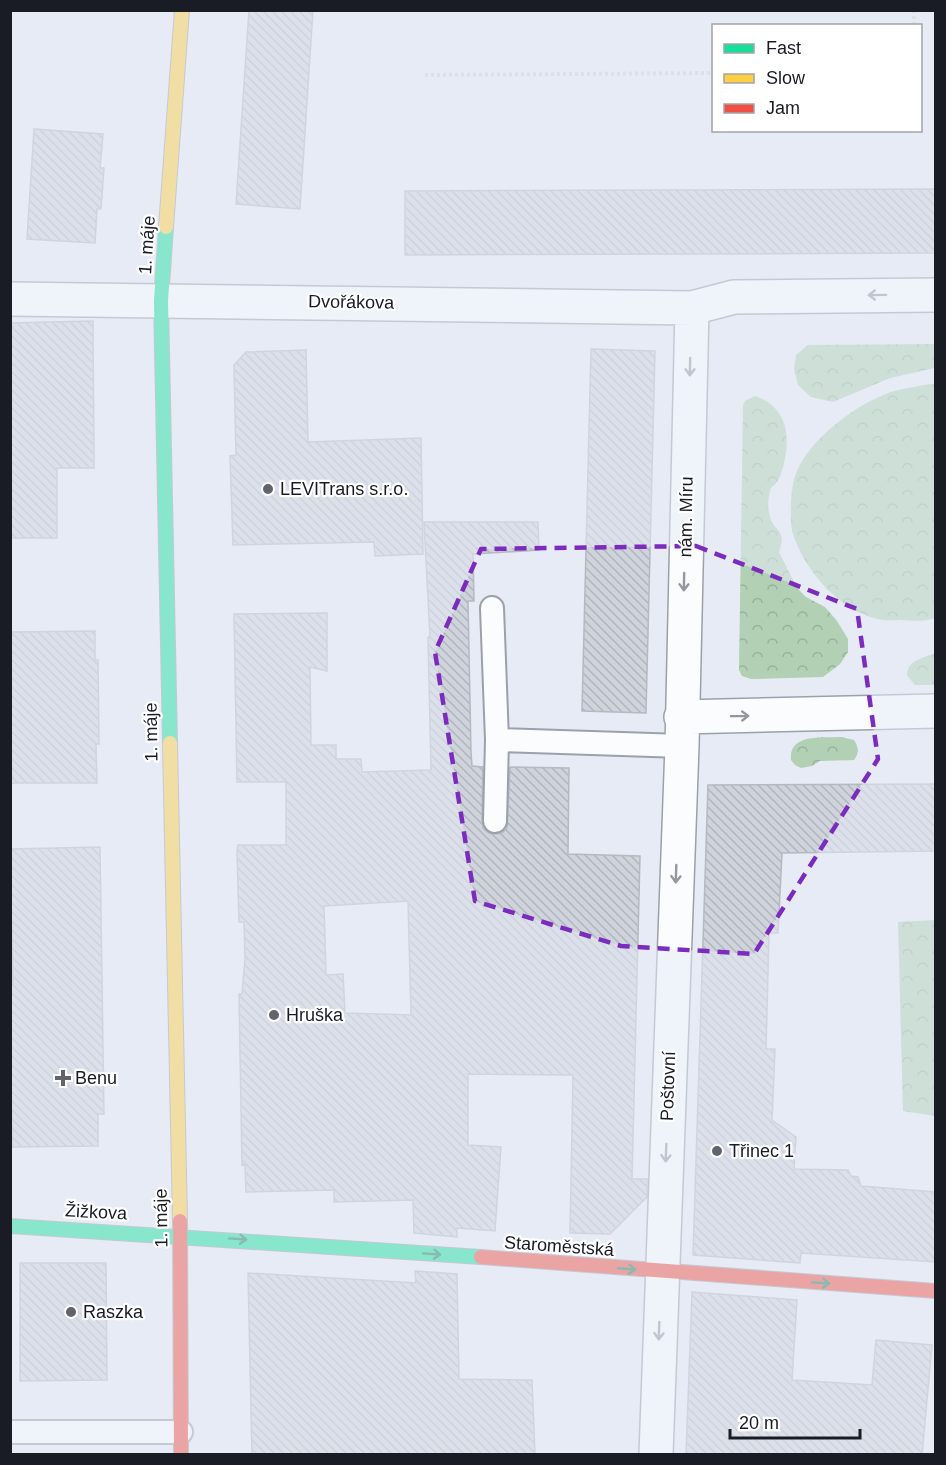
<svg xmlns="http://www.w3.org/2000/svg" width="946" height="1465" viewBox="0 0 946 1465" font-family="Arial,sans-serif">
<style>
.forest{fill:url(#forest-crowns)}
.building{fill:url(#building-back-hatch);stroke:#b5b9c1;stroke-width:1.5;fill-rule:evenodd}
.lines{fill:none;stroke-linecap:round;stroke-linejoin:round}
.lane-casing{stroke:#9ca0a9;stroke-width:26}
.street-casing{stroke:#9ca0a9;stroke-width:36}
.fast-casing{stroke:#9ca0a9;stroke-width:16}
.slow-casing{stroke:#9ca0a9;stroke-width:16}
.jam-casing{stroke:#9ca0a9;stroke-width:16}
.path{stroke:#d2d4d6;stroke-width:4;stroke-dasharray:3 3;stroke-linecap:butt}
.lane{stroke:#fbfcfe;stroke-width:22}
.street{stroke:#fbfcfe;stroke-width:33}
.fast{stroke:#16e098;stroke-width:14}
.slow{stroke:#ffcf43;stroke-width:14}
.jam{stroke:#f24e42;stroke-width:14}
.oneway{stroke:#95979c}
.oneway2{stroke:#187e5e}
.marked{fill:none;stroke:#7b2cbf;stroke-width:4.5;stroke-dasharray:12 8;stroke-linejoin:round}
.poi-dot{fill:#61646d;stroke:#fff;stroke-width:2}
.labels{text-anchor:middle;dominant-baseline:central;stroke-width:4.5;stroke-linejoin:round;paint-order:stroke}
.street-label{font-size:18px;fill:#191c24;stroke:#fff}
.poi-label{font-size:18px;fill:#191c24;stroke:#fff;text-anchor:start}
</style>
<defs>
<pattern id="forest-crowns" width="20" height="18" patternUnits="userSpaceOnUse" patternTransform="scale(1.5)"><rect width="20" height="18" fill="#b1d0b4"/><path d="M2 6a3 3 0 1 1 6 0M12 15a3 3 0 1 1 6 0" fill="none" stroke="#98b29b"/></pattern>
<pattern id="building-back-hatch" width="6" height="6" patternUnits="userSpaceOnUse" patternTransform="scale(1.5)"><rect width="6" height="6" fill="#cfd3dc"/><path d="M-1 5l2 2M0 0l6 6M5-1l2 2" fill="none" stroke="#b1b5bd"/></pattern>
</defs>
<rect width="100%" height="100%" fill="#e6ebf5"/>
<path class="forest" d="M935 344V368L890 378 833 402 811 397 798 385 794 369 796 355 808 345Z
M930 384H936L935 618C923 622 913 621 900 620 892 620 884 621 877 619 838 609 805 571 793 534 789 522 791 491 794 479 806 440 857 403 894 391 906 388 919 386 930 384Z
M755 396C786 406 791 435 784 463 781 474 780 481 771 488 768 496 767 508 770 517 775 533 787 529 779 552L797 588 806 597 825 607 837 621 848 639V652L840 664 823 677 751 679 742 676 739 670 743 405 745 401Z
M935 653V685H915L907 675C907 660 924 658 935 653Z
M841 737 854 740C859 748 859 753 854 760L820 761 812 766 801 768 795 765 791 760C788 733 824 738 841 737Z
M935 920H936L935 1116 903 1111 898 922Z"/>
<path class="building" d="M249 10H313L300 209 236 204Z
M34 129 103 134 100 168H104L101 209H97L95 243 27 239Z
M936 189V253L405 255V191Z
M93 321 94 468H57V538H11L10 323Z
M591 349 655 351 646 713 582 711Z
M306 350 308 442 421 438 423 554 375 556 374 542 233 545 230 456 236 455 234 365 246 352Z
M424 522H538L539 550 473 554 474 601H468L471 752 472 766 483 767 482 821 483 828 489 833 495 834 502 833 507 828 510 767 569 768 568 854 640 856 632 1179H647V1197L610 1234 570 1233 573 1075 468 1074V1145L501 1147 495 1231 457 1228V1237L414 1233 413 1200 334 1202V1190L246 1192 245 1164 242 1165 239 994H242L245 959 244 922H239L237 852 238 845H286V782H237L234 614 327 613V671L310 667 311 745H336V759H361L362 772 431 770 428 637H430ZM408 901 411 1015 345 1013 343 974 326 975 324 906Z
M95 631V660H98L99 744H96L97 783H10V632Z
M936 784V851L782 853 778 933H769L766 1049H775L772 1120 796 1137 794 1169 848 1170 851 1176 858 1177 861 1186 936 1192V1262L801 1253 800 1263 693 1255 708 785Z
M100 847 104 1114H98V1146L12 1147 10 985H13L10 849Z
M20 1263H106L107 1380 20 1381Z
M415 1271 457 1274 459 1379 532 1380 535 1455H252L248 1273 416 1283Z
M692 1292 797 1300 792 1380 872 1385 876 1340 932 1345 922 1455H686Z"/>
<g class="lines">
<defs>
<path id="lane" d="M492 608 497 740
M495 821 497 740 682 746
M10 1432H181"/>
<path id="street" d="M10 299 692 308 734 297 936 295
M681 717 936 711
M656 1454 682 746 692 308"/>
<path id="fast" d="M166 227 161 301 170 743
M10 1226 481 1257"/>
<path id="slow" d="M166 227 182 10
M170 743 180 1221"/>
<path id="jam" d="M180 1221 181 1454
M481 1257 936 1291"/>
</defs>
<use href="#lane" class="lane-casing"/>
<use href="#street" class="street-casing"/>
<use href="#fast" class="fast-casing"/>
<use href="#slow" class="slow-casing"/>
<use href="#jam" class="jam-casing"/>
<path class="path" d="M914 10V26
M425 75 714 73"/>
<use href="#lane" class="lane"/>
<use href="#street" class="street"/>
<use href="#fast" class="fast"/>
<use href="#slow" class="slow"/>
<use href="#jam" class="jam"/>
</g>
<defs><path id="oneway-shaft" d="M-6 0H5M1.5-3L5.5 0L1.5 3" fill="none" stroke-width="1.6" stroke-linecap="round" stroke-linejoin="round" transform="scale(1.5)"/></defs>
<g class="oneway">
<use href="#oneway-shaft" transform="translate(877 295) rotate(179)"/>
<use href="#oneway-shaft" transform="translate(690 367) rotate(91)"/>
<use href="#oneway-shaft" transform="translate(684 582) rotate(91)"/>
<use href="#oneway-shaft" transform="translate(740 716) rotate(-1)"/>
<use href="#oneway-shaft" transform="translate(676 874) rotate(92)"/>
<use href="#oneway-shaft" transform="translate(666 1153) rotate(92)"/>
<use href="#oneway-shaft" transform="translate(659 1331) rotate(92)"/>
</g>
<g class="oneway2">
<use href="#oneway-shaft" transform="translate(238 1239) rotate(4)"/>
<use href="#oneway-shaft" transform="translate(432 1254) rotate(4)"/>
<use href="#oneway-shaft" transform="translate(627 1269) rotate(4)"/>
<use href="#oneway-shaft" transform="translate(821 1283) rotate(4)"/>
</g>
<path d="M0 0H946V1465H0ZM696 546 857 609 878 759 754 954 621 946 475 901 435 652 481 549Z" fill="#e6ebf5" fill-opacity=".55" fill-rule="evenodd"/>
<path class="marked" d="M696 546 857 609 878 759 754 954 621 946 475 901 435 652 481 549Z"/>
<g class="poi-dot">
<circle cx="268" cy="489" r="6"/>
<circle cx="274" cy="1015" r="6"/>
<path d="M60 1069h6v6h6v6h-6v6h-6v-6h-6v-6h6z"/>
<circle cx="717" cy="1151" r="6"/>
<circle cx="71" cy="1312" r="6"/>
</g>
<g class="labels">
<g class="street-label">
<text transform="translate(147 245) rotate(-86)">1. máje</text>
<text transform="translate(351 302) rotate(1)">Dvořákova</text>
<text transform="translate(686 517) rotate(-89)">nám. Míru</text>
<text transform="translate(151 732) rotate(-91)">1. máje</text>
<text transform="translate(668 1086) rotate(-88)">Poštovní</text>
<text transform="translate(96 1212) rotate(3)">Žižkova</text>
<text transform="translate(161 1218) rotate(-91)">1. máje</text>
<text transform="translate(559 1246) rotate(4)">Staroměstská</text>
</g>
<g class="poi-label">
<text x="280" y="489">LEVITrans s.r.o.</text>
<text x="286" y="1015">Hruška</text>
<text x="75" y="1078">Benu</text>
<text x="729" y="1151">Třinec 1</text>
<text x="83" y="1312">Raszka</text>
</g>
</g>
<rect width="946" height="1465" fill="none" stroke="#191c24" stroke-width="24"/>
<rect x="712" y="24" width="210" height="108" fill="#ffffff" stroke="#a3a4a7" stroke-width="1.5"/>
<rect x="724" y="44" width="30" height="9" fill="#16e098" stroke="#a3a4a7" stroke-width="1.5"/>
<text x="766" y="54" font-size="18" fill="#191c24">Fast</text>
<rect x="724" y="74" width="30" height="9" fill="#ffcf43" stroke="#a3a4a7" stroke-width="1.5"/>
<text x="766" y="84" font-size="18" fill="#191c24">Slow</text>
<rect x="724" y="104" width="30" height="9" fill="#f24e42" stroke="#a3a4a7" stroke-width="1.5"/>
<text x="766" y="114" font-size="18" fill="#191c24">Jam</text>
<path d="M730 1429v9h130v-9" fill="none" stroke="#191c24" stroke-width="3"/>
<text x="739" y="1429" font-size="18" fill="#191c24" stroke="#ffffff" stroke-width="4.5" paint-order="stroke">20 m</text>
</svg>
